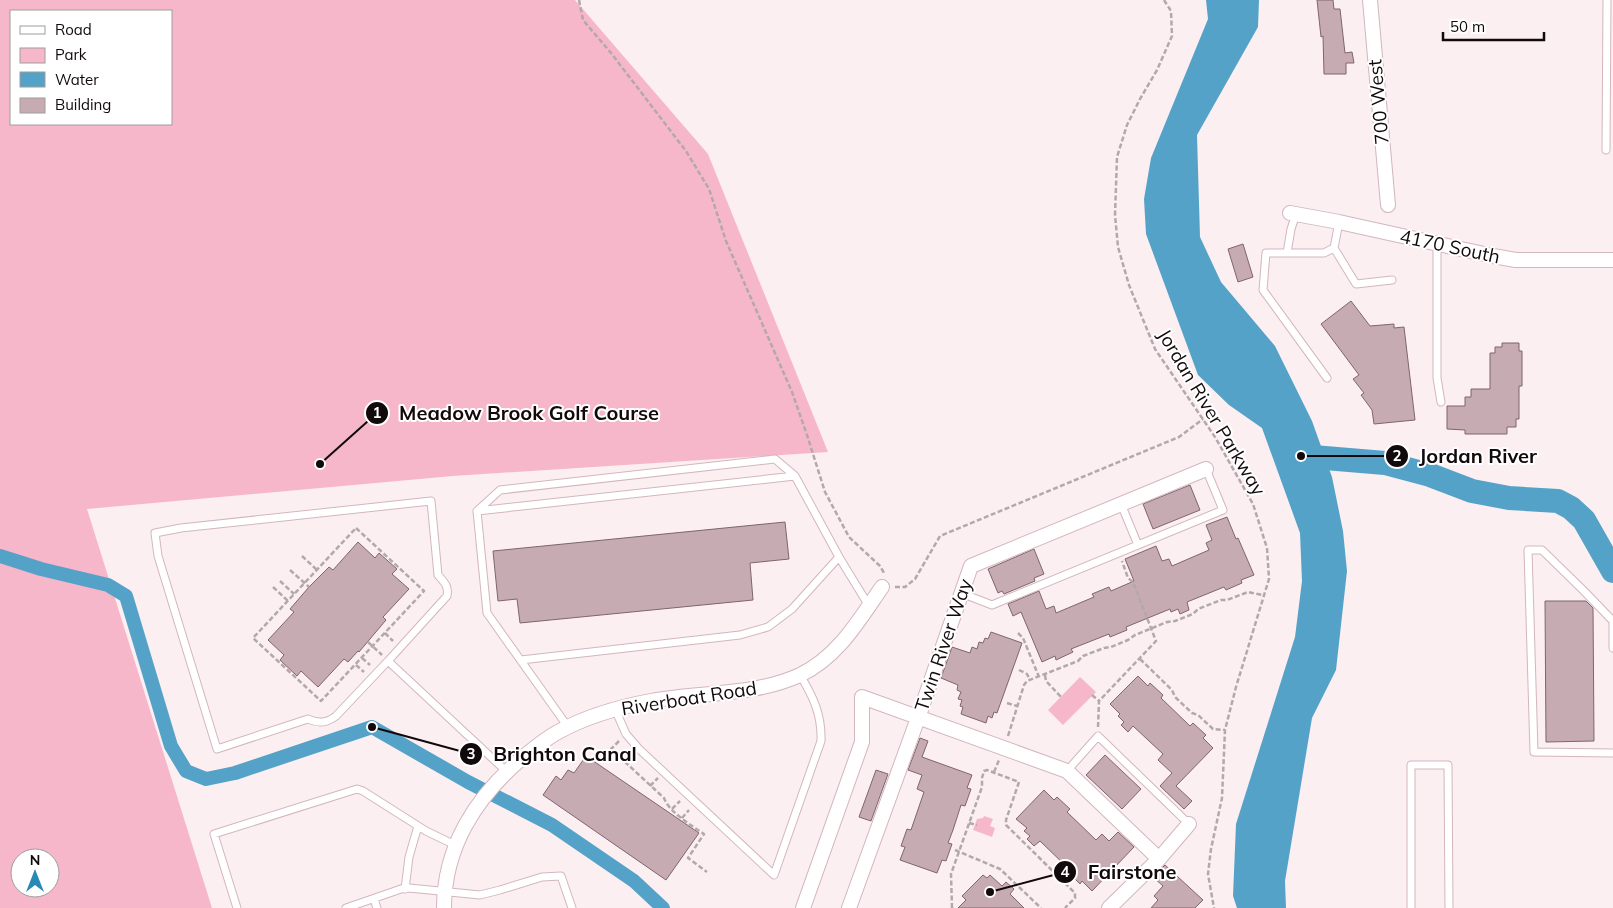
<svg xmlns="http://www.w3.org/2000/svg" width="1613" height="908" viewBox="0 0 1613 908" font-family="Mulish,sans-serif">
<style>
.green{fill:#f7b7cb;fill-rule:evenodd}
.water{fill:#55a2c8}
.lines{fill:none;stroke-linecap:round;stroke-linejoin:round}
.canal{stroke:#55a2c8;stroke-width:14}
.river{stroke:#55a2c8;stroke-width:24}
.building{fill:#c7abb3;stroke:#7f656d}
.service-casing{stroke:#d3b6bf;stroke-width:9}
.minor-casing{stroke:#d3b6bf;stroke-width:16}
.path{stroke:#b3a8ab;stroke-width:2.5;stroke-dasharray:5 2.5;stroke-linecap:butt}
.service{stroke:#fff;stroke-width:7}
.minor{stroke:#fff;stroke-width:14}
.labels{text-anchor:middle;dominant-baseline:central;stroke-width:4;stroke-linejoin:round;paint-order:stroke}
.street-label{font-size:19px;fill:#12090c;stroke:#fff}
.leader{fill:none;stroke:#12090c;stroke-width:2}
.callout-dot{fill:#12090c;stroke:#fff;stroke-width:2}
.mark-label{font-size:15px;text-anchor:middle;font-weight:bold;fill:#fff}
.callout-label{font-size:20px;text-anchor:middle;font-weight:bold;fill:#12090c;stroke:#fff;stroke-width:4;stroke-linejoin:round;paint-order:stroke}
</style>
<rect width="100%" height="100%" fill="#fbeff2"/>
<path class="green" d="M0 0H575L708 154 828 452 453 476 87 509 212 908H0ZM11 11H171V124H11ZM20 858H50V888H20Z
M1080 677 1096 692 1063 725 1048 710Z
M984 816 993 819 990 826 995 828 992 837 973 830 977 819 983 818Z"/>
<path class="water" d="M1206 0H1259L1258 27 1197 135 1200 237 1221 282 1275 346 1312 421 1332 477 1343 531 1347 571 1336 670 1312 718 1285 881 1286 908H1237L1233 896 1236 824 1295 637 1302 581 1300 533 1262 428 1229 405 1198 375 1146 234 1144 199 1151 158 1208 19Z"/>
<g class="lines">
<path class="canal" d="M0 556 41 569 108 585 126 596 171 746 186 771 206 779 235 773 372 727 468 782 552 825 634 881 663 908"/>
<path class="river" d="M1301 456 1385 463 1430 475 1472 491 1509 498 1558 501 1571 508 1584 520 1613 571"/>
</g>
<path class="building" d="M1317 0H1333L1334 9H1340L1345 53 1352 52 1354 63H1346V74H1324L1323 36 1321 37Z
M1243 244 1253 277 1238 282 1228 249Z
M1351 301 1370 326 1394 324V328L1404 327 1415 420 1374 424 1372 410 1361 395 1364 393 1353 379 1359 375 1321 324Z
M1502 343H1519V351H1522V386H1519V419H1516V427H1507V434H1465V430L1447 429V406H1465V397H1471V389H1490V353H1495V347H1502Z
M1190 485 1200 510 1153 529 1143 504Z
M1227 517 1236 539 1238 538 1254 575 1241 580 1242 583 1226 590 1224 587 1187 602 1189 610 1180 614 1178 609 1171 612 1170 609 1126 627 1127 630 1110 637 1109 634 1071 649 1073 652 1056 660 1055 656 1042 662 1021 612 1013 616 1008 604 1039 591 1046 609 1054 606 1056 613 1094 597 1092 594 1109 587 1111 591 1134 581 1125 559 1156 546 1162 561 1169 559 1172 566 1209 550 1206 543 1212 540 1206 525Z
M785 522 789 559 750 563 753 600 520 623 517 599 498 601 493 551Z
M358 542 375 558 379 553 397 569 392 574 409 589 383 617 386 620 359 652 358 651 348 662 344 659 318 687 301 671 297 676 280 660 284 655 268 640 294 612 290 609 309 587 329 567 333 570Z
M1034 549 1044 574 1034 578 1035 581 1004 594 1002 591 998 593 988 569Z
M1545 601H1586L1593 608 1594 741 1546 742Z
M991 632 1022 643 997 713 994 712 992 718 988 716 986 723 961 714 963 707 960 706 962 700 958 699 961 692 957 690 958 685 941 678 952 647 970 653 972 647 977 649 979 642 983 643 985 638 988 639Z
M1138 676 1148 686 1150 683 1163 695 1161 698 1190 726 1193 723 1206 735 1203 738 1213 748 1176 786 1192 801 1184 809 1160 786 1172 773 1158 760 1163 754 1133 726 1128 732 1121 725 1124 722 1118 716 1120 714 1110 704Z
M920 738 928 741 922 757 972 775 967 788 971 789 965 806 961 805 953 830 948 843 952 844 946 861 942 860 937 873 900 860 905 847 901 846 907 829 911 830 924 792 917 789 922 775 908 770Z
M1105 755 1141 789 1122 809 1086 775Z
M586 756 699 833 666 880 543 795 556 776 561 780 568 770 574 773Z
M876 770 888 774 871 821 859 817Z
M1044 790 1054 800 1057 797 1070 809 1067 812 1096 840 1102 834 1109 841 1118 832 1134 847 1092 891 1082 881 1080 884 1067 871 1069 869 1040 841 1034 846 1027 839 1030 836 1024 831 1027 828 1016 819Z
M1165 865 1203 900 1195 908H1151L1158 900 1154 896 1163 886 1153 877Z
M983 875 987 878 990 875 1002 886 1006 882 1014 889 1010 894 1024 908H958L966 900 962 896Z"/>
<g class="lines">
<defs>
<path id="service" d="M1606 150 1607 0
M1339 222 1334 248 1356 284 1392 280
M1437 244V378L1441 402
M1287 253 1291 229 1296 214
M1327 378 1263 290 1266 253H1324L1334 248
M1121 504 1138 545
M477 511 500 490 775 459 795 476
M961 593 992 605 1223 510 1206 469
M1613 621 1584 591 1542 550H1528L1534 752 1613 753
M1613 621V648
M521 660 740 635 768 627 792 609 839 557
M388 661 447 596C449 586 444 582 438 575L431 501 181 528 155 533 158 556 217 749 308 719C319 724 327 723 336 716L388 661 506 771
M615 709 626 734 639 749 774 875 821 741C822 715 813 696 800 675
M568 727 487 613 477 511 795 476 839 557 869 606
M1067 771 1098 736 1189 824
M405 889 409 857 418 826
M374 899 377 908
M237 908 214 834 357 789 363 791 426 831 455 845
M346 908 401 889 409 888 480 895 500 890 542 877 561 876 572 908
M1411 908V765H1448L1449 908"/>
<path id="minor" d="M1370 0 1388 205
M1290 213 1339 222 1493 256 1516 260H1613
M444 908C444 847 476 797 521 759 533 749 545 739 558 732 587 716 619 707 651 701 700 692 754 696 800 675 838 657 859 620 882 587
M803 908 862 742V697L1067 771 1159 859
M849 908 918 718 971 566 1206 469
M1109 908 1159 859 1189 824"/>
</defs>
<use href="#service" class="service-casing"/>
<use href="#minor" class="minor-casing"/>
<path class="path" d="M579 0 583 20 611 53 686 151 709 189 726 241 792 392 807 435 825 492 849 537 880 566 884 573
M1164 0 1171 11 1172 36 1157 70 1140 99 1127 125 1117 157 1115 215 1118 247 1129 285 1155 349 1215 437 1253 504 1267 548 1269 579 1236 687 1225 730 1222 798 1211 849 1208 874 1214 908
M356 528 424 591 321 701 253 638Z
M302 556 317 570
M290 570 309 587
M280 581 294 594
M273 587 288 601
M895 587H905L915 579 940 536 1179 437 1203 419
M385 633 393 641
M1018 633 1023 638 1039 677
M368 642 382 655
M362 658 370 665
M1140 659 1172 690 1175 697 1192 713 1198 715 1213 729 1225 730
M356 665 364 672
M1019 670 1027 674 1030 680
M1045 675 1046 681 1061 697
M1092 695 1099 701
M1007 703 1017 706
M1098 727 1099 701 1156 641 1133 582 1128 578 1122 561
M1008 736 1024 685 1027 681 1078 661 1083 656 1104 648 1111 647 1128 640 1135 635 1167 622 1175 621 1193 614 1198 609 1221 600H1227L1248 592 1263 595
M619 741 611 749 664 798C669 812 692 826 704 834L688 858 707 872
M994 772 999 760
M650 786 658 778
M672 809 680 801
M682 818 689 810
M969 823 977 825
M955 850 1000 869 1041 908
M952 908 951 874 982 787V778L984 771 987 770 1019 782 1006 820V825L1075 893V898L1065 908"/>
<use href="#service" class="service"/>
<use href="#minor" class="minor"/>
</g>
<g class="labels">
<g class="street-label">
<text transform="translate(1378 102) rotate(-95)">700 West</text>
<text transform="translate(1450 246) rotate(12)">4170 South</text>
<text transform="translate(1212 412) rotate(59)">Jordan River Parkway</text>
<text transform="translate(943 645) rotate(-71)">Twin River Way</text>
<text transform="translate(689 698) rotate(-9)">Riverboat Road</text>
</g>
</g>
<path class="leader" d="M320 464L377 413M1301 456L1397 456M372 727L471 754M990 892L1065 872"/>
<g class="callout-dot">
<circle cx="320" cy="464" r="5"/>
<circle cx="1301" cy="456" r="5"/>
<circle cx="372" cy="727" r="5"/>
<circle cx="990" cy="892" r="5"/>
<circle cx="377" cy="413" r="12"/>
<circle cx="1397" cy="456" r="12"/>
<circle cx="471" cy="754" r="12"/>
<circle cx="1065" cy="872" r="12"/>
</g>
<g class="mark-label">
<text x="377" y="418">1</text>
<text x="1397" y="461">2</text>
<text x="471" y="759">3</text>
<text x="1065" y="877">4</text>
</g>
<g class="callout-label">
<text x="529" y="420">Meadow Brook Golf Course</text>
<text x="1478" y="463">Jordan River</text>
<text x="565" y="761">Brighton Canal</text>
<text x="1132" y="879">Fairstone</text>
</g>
<rect x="10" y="10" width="162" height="115" fill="#ffffff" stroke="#a09d9e"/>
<rect x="20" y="26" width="25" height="8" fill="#ffffff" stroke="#a09d9e"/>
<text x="55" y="35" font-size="15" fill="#12090c">Road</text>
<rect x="20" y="48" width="25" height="15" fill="#f7b7cb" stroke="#a09d9e"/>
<text x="55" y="60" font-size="15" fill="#12090c">Park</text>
<rect x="20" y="72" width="25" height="15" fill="#55a2c8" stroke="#a09d9e"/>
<text x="55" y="85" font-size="15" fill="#12090c">Water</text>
<rect x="20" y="98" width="25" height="15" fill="#c7abb3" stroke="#a09d9e"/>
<text x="55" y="110" font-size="15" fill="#12090c">Building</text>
<g transform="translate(35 873)"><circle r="24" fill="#ffffff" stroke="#a09d9e"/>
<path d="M0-4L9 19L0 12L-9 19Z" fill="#278ab4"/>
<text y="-8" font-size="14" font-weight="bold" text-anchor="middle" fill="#12090c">N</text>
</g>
<path d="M1443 32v8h101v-8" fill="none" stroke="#12090c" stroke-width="2.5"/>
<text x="1450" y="32" font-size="15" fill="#12090c" stroke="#ffffff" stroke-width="4" paint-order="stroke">50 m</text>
</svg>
